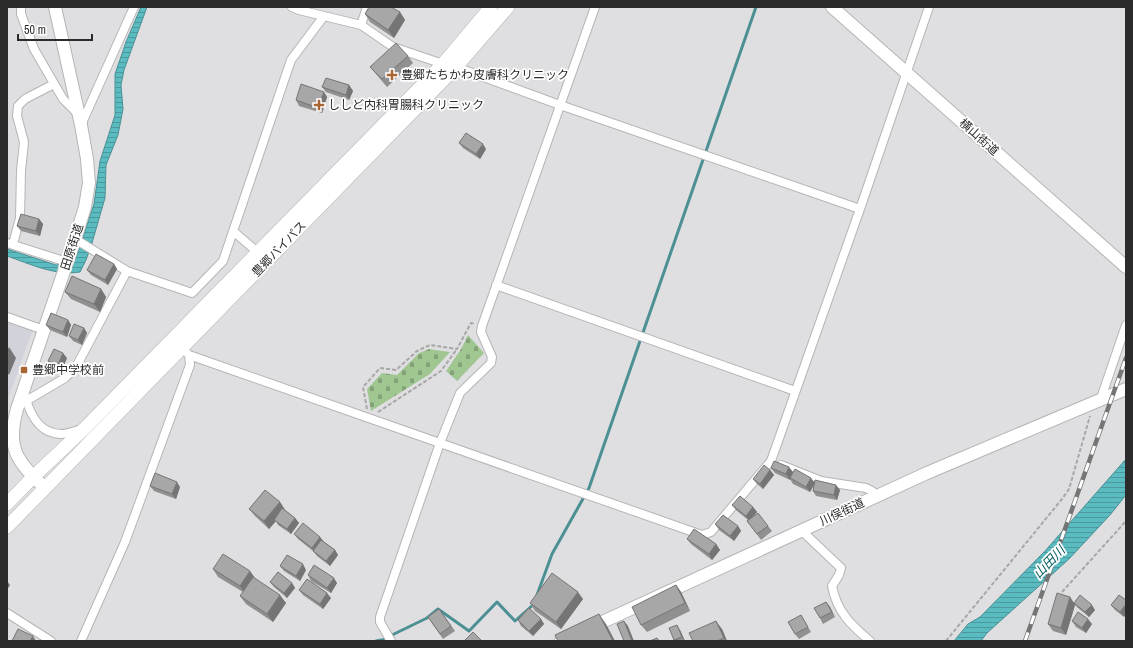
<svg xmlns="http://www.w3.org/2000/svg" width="1133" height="648" viewBox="0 0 1133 648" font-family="'Archivo Narrow','Noto Sans JP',sans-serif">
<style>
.built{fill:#d2d2da}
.cemetery{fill:url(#cemetery-stones)}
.water{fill:url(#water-rules);stroke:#4c9094}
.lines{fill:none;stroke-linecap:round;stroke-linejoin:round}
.stream{stroke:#4c9094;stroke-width:3}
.street-casing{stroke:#b5b5b7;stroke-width:10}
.secondary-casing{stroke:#b5b5b7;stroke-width:14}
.primary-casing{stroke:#b5b5b7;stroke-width:14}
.path{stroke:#a7a7a8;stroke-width:2;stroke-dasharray:4 2;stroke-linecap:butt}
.street{stroke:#fff;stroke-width:8}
.secondary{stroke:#fff;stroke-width:12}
.primary{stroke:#fff;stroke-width:13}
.rail-casing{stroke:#757576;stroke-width:4.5}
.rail{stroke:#fff;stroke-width:3;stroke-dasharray:9;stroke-linecap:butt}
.wall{fill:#909090}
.shaded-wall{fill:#767576}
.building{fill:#a8a7a8;stroke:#767576}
.poi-dot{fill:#a86633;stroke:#fff;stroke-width:1.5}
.labels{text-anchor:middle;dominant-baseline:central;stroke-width:3.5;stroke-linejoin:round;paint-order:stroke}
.poi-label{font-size:12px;fill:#2b2b2b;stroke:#fff;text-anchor:start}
.street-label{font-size:12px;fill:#2b2b2b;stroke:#fff}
.water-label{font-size:13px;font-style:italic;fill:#025c60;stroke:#fff}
</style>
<defs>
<pattern id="cemetery-stones" width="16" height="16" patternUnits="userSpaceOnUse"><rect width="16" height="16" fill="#a0c792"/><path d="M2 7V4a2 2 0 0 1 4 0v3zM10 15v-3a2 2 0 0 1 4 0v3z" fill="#83a277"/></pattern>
<pattern id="water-rules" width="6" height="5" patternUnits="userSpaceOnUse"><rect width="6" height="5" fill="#5abbc1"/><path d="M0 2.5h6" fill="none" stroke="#4b989d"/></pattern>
</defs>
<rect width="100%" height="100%" fill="#dfdfe1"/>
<path class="built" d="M7 319 33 329 7 402Z"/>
<path class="cemetery" d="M468 335 484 353 457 381 446 371 461 349Z
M429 349 450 352 430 374 371 411 367 389 382 373 397 375 419 353Z"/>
<path class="water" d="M141 7H147L124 70 121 85 123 109 118 135 106 165 105 198 92 243 86 260 80 272C55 276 30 264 7 256V249L56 265 72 263 77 255 94 204 100 161 115 115V74L126 42Z
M1126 459V495L1110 515 1069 559 987 633 981 641H954L968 624 980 617 1045 551Z"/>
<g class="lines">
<path class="stream" d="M537 595 552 554 589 488 756 7
M376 641 393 638 392 635 427 618 438 609 469 631 497 602 515 621 534 604"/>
<defs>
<path id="street" d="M21 7V14L34 49 63 99 78 114
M292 7 299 10 361 25 393 47 443 64 456 67 560 105 860 209
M361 25 367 7
M81 125 134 7
M233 231 261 255
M75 239 127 271 192 293 223 261 291 60 324 16
M7 243 67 262
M13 244 20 218 21 171 24 142 17 116 18 106 25 99 54 84
M496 285 795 391
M7 317 44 330
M189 355 702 535 711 532 771 461 860 209 929 7
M25 396C30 414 39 434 61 434 67 434 75 431 82 429
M26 401 65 378 76 367 127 271
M1100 401 1126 325
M781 465 821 481 866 488 872 491 878 496
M802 531 841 568 839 575 832 586C837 612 851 625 870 641
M7 613 51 641
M81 641 125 542 190 365 189 355 186 352
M391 641 380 622V617L440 443 460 393 491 363 492 357 481 332 482 326 595 7"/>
<path id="secondary" d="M832 7 1126 267
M45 488C17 462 6 448 17 409L75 239 85 207 89 183 87 159 81 125 55 7
M561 641 927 473 1126 389"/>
<path id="primary" d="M7 504 33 477 84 429 443 64 491 7
M7 527 456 67 508 7"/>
</defs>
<use href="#street" class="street-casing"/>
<use href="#secondary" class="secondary-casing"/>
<use href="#primary" class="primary-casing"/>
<path class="path" d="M367 409 363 387 380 368 396 370 417 351 430 345 457 349 471 323 475 324
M378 412 441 371 457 349
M1062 592 1126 521
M946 641 1062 499 1069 489 1090 416"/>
<use href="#street" class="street"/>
<use href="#secondary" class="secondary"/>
<use href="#primary" class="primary"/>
<defs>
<path id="rail" d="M1025 641 1126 358"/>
</defs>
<use href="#rail" class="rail-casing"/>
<use href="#rail" class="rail"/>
</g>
<path class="wall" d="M400 12 405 20 394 38 370 22 365 14Z
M408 56 413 63 387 87 376 74 370 67Z
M349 85 353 91 349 100 326 92 322 87Z
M324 92 327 97 322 113 299 106 296 100Z
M459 143 486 149 480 159 463 148Z
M39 219 43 224 40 236 21 231 17 226Z
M114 264 117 269 108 285 91 275 87 270Z
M101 289 106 297 100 312 71 299 65 292Z
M68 320 71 325 67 337 50 330 46 325Z
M84 328 87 333 82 345 73 341 69 336Z
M67 358 62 370 52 366 48 361Z
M771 468 793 472 815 482 840 490 837 500 816 496 813 491 814 484 810 492 793 484 790 479V480L775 473Z
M770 470 774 475 763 489 757 484 753 479Z
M150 486 180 487 176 499 154 491Z
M280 502 285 510 295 518 299 523 291 534 278 525 276 521 269 529 255 516 249 509Z
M732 505 753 507 757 512 752 517 768 526 772 531 761 540 747 521 748 520 736 510Z
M715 524 738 526 741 531 734 541 719 530Z
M294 534 320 537 323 541 335 550 338 555 330 566 317 556 313 551 298 539Z
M687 539 716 544 720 550 712 560 691 544Z
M280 566 306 570 300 581 284 571Z
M213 569 255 578 286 603 273 622 246 604 240 596 243 592 218 577Z
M308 575 337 583 331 593 311 581Z
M270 582 292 583 295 588 287 598 274 587Z
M676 585 681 592 690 611 647 632 641 625Z
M299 590 331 598 323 609 303 595Z
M1119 595 1124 617 1115 610 1111 605Z
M1070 597 1074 603 1095 610 1089 617 1078 608 1075 605 1066 635 1053 631 1048 624Z
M583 599 561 629 535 611 530 603Z
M826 602 830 607 835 617 823 624 820 618Z
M439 609 455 631 443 639 428 617Z
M801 615 811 632 799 639 795 634Z
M541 619 544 624 533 636 521 626 518 620Z
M1072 621 1092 624 1086 633 1076 627Z
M722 629 727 641H693Z
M680 630 685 641H675L674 640Z"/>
<path class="shaded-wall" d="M400 12 405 20 394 38 388 30Z
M349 85 353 91 349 100 346 95Z
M324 92 327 97 322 113 318 108Z
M483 144 486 149 480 159 476 154Z
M39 219 43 224 40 236 36 231Z
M114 264 117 269 108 285 105 280Z
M101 289 106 297 100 312 94 304Z
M68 320 71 325 67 337 63 332Z
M84 328 87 333 82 345 78 340Z
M9 347 16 358 9 375 7 372V351Z
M63 353 67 358 62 370 58 365Z
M789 467 793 472 790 480 786 474Z
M770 470 774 475 763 489 760 484Z
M811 478 815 483 810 492 806 487Z
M177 482 180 487 176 499 172 494Z
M836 485 840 490 837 500 834 495Z
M280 502 285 510 276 521 274 520 276 521 269 529 264 521Z
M753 507 757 512 749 521 746 516Z
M295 518 299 523 291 534 287 529Z
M738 526 741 531 734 541 730 536Z
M320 537 324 542 315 553 312 548Z
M716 544 720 550 712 560 709 554Z
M335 550 338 555 330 566 326 561Z
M303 564 306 570 300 581 296 576Z
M250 571 255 578 245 594 240 586Z
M334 578 337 583 331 593 327 588Z
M7 581 10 585 7 590Z
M292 583 295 588 287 598 284 593Z
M676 585 681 592 690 611 685 603Z
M578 592 583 599 561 629 556 622Z
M327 593 331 598 323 609 320 604Z
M280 595 286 603 273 622 267 614Z
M1070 597 1075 605 1066 635 1061 628Z
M826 602 830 607 835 617Z
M1126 604V614L1124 617 1120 612Z
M1092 605 1095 610 1089 617 1085 612Z
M599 614 606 624 615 641H613Z
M541 619 544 624 533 636 529 631Z
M1088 619 1092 624 1086 633 1082 628Z
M624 621 628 626 634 641H632Z
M716 621 722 629 727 641H726L724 638Z
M677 625 680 630 685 641 682 637Z
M33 636 36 641H30Z"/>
<path class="building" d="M369 7H391L400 12 388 30 365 14Z
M396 43 408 56 382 79 370 67Z
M326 78 349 85 346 95 322 87Z
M301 84 324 92 318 108 296 100Z
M466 133 483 144 476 154 459 143Z
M21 214 39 219 36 231 17 226Z
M96 254 114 264 105 280 87 270Z
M72 276 101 289 94 304 65 292Z
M51 313 68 320 63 332 46 325Z
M74 324 84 328 78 340 69 336Z
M54 349 63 353 58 365 48 361Z
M774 461 789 467 786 474 771 468Z
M764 465 770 470 760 484 753 479Z
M795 469 811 478 806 487 790 478Z
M155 473 177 482 172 494 150 486Z
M815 480 836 485 834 495 813 491Z
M265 490 280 502 264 521 249 509Z
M740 496 753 507 746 516 732 505Z
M282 508 295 518 287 529 274 520Z
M758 513 768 526 757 534 747 521Z
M723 515 738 526 730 536 715 524Z
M303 523 320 537 312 548 294 534Z
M694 529 716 544 709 554 687 539Z
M321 540 335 550 326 561 313 551Z
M223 554 250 571 240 586 213 569Z
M287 555 303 564 296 576 280 566Z
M314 565 334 578 327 588 308 575Z
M278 572 292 583 284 593 270 582Z
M552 573 578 592 556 622 530 603Z
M253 577 280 595 267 614 240 596Z
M307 579 327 593 320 604 299 590Z
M676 585 685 603 641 625 632 607Z
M1057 593 1070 597 1061 628 1048 624Z
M1080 595 1092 605 1085 612 1074 603Z
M1119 595 1126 600V604L1120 612 1111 605Z
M826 602 832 612 820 618 814 608Z
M529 608 541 619 529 631 518 620Z
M439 609 451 626 440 634 428 617Z
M1078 612 1088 619 1082 628 1072 621Z
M599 614 613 641H558L555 635Z
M801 615 808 627 795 634 788 622Z
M624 621 632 641H624L617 624Z
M716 621 724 638 717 641H693L689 633Z
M677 625 682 637 674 640 669 628Z
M18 629 33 636 30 641H12Z
M473 632 482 641H464Z
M657 638 659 641H650Z"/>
<g class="poi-dot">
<path d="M390 69h4v4h4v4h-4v4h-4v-4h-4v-4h4z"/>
<path d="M317 99h4v4h4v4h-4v4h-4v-4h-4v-4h4z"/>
<rect x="20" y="366" width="8" height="8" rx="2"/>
</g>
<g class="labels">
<g class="poi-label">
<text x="401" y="75">豊郷たちかわ皮膚科クリニック</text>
<text x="328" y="105">ししど内科胃腸科クリニック</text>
<text x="32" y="370">豊郷中学校前</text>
</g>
<g class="street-label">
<text transform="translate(979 137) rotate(42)">横山街道</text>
<text transform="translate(72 247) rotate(-72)">田原街道</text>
<text transform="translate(279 249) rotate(-46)">豊郷バイパス</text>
<text transform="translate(842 512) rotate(-25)">川俣街道</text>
</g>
<g class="water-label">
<text transform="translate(1049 562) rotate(-46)">山田川</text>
</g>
</g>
<rect width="1133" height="648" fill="none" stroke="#2b2b2b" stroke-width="16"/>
<path d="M18 34v6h74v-6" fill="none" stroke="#2b2b2b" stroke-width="2"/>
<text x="24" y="34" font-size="12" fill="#2b2b2b" stroke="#ffffff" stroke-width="3" paint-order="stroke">50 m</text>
</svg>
